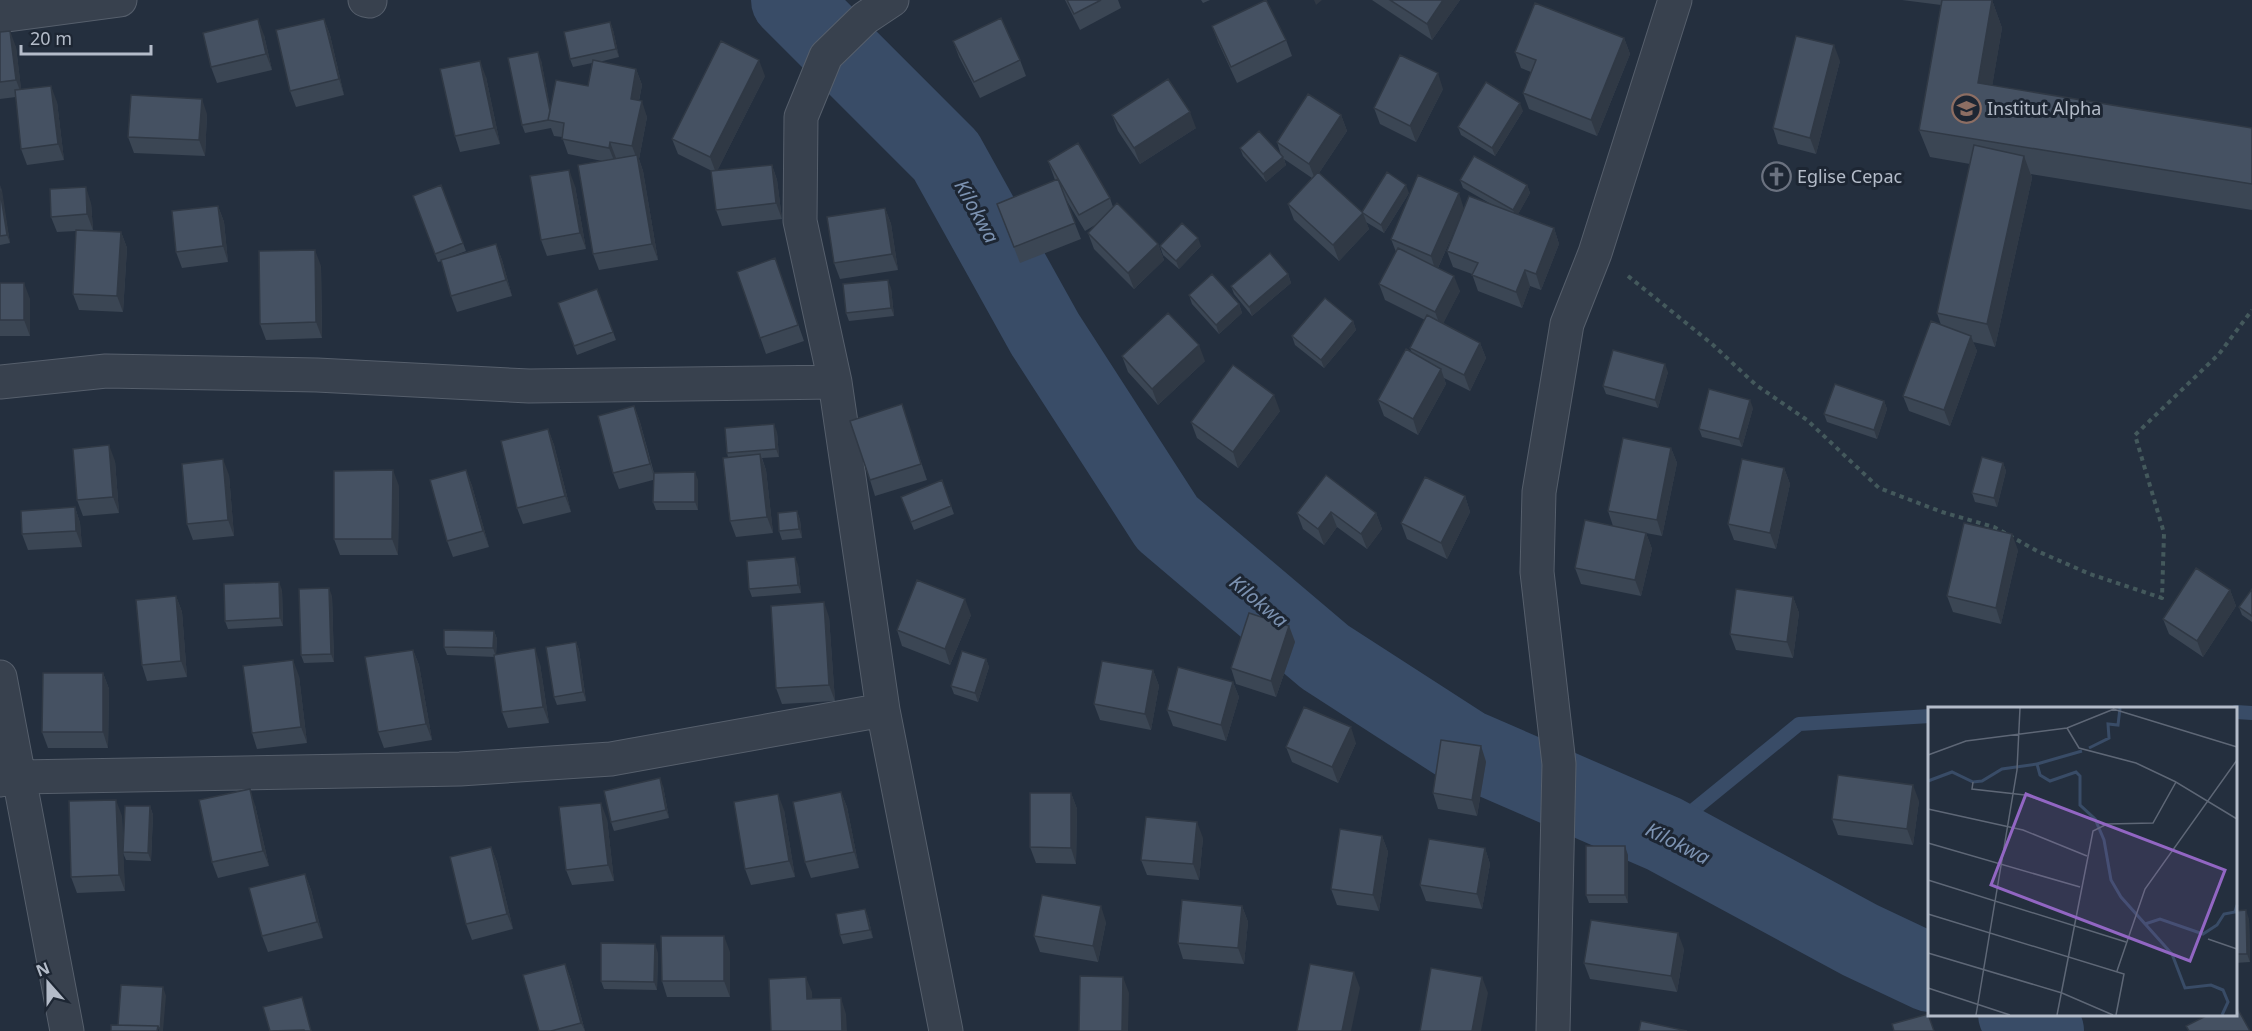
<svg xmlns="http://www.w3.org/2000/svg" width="2252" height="1031" viewBox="0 0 2252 1031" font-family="'Noto Sans',sans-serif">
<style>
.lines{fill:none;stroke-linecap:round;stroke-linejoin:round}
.stream{stroke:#394c67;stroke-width:14}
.river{stroke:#394c67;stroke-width:78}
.street-casing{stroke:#565f6c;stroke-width:35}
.path{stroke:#44595c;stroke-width:4;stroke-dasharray:4.5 4.5;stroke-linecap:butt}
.street{stroke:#38414e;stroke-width:33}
.wall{fill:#3b4654}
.shaded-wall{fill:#303945}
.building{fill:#455162;stroke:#303945;stroke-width:1.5}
.labels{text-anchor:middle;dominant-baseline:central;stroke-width:6;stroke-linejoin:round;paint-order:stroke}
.poi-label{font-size:18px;fill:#b4bcc9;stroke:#1d2633;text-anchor:start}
.water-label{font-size:20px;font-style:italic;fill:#7c92b1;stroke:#1d2633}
.inset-river{fill:none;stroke:#394c67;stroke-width:3}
.inset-road{fill:none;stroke:#5e6776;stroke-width:1.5}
.view{fill:#9266c3;fill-opacity:0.15;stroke:#9266c3;stroke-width:3}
.inset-edge{fill:none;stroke:#b4bcc9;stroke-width:3}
</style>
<rect width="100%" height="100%" fill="#242f3e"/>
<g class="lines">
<path class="stream" d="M2236 712 2252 713
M1664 834 1799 724 1930 716"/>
<path class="river" d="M790 0 946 156 1045 334 1167 523 1325 657 1466 748 1664 834 1860 940 1930 973
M2017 1014 2042 1026 2045 1031"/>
<defs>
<path id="street" d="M365 0 370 1
M892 0 865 18 826 56 801 117 800 221 835 382 883 710 946 1031
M0 16 120 0
M0 382 106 371 317 375 529 386 835 382
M0 677 67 1031
M0 780 20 777 460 769 611 759 883 710
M1553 1031 1559 764 1537 572 1539 492 1567 324 1595 253 1675 0"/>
</defs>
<use href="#street" class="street-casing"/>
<path class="path" d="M1628 276 1712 344 1756 385 1807 420 1879 488 1942 512 1994 527 2037 551 2090 574 2162 598 2164 533 2135 435 2219 354 2252 310"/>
<use href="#street" class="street"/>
</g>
<path class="wall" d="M1065 0H1118L1121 8 1080 30Z
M1201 0H1210L1203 3Z
M1372 0H1460L1432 40Z
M1902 0H1992L2002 28 1992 86 2252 128V210L2031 174 2032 178 1995 347 1973 342 1977 351 1950 426 1909 411 1903 396 1941 325 1937 313 1970 164 1930 157 1919 130 1941 5Z
M324 19 330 35 344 95 296 107 290 91Z
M610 22 613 30 619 57 599 62 636 69 642 85 639 101 647 117 639 159 643 171 658 260 599 270 593 254 602 161 568 154 562 137 554 136 551 128 525 133 522 125 541 60 550 108 588 86 592 63 573 67 570 59Z
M1212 26 1286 40 1292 56 1237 83 1218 42Z
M0 32 16 47 21 89 57 102 64 160 27 165 21 149 16 97 0 99Z
M264 35 272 70 217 83 211 67Z
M1624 38 1630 54 1597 136 1529 109 1523 93 1531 72 1521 68 1515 52Z
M953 41 1020 60 1026 76 980 98 959 57Z
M1840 61 1816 154 1778 144 1773 128Z
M765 76 717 171 772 165 777 180 782 219 722 226 716 210 712 171 678 154 672 139Z
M486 77 500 144 460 152 455 136Z
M1443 89 1416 142 1380 124 1374 108Z
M1523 111 1495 156 1461 135 1458 127Z
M207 114 205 156 134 153 128 137Z
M1112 115 1196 128 1140 164 1118 131Z
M1341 115 1347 131 1319 173 1362 212 1409 193 1384 233 1366 222 1369 229 1339 261 1294 220 1288 204 1312 178 1284 159 1286 165 1266 182 1243 156 1240 148 1281 155 1277 142Z
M1048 161 1110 198 1113 207 1158 244 1164 260 1134 289 1094 249 1088 233 1095 225 1085 231 1064 196 1081 239 1020 263 997 204 1055 180Z
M1460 180 1527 185 1530 193 1518 214 1554 228 1559 244 1541 290 1530 286 1522 308 1478 291 1472 274 1453 267 1447 251 1461 215 1438 268 1460 291 1443 323 1480 343 1486 358 1470 391 1444 378 1446 384 1418 435 1384 416 1378 400 1412 353 1410 348 1425 320 1385 300 1379 284 1396 252 1391 239 1464 208 1491 204 1463 188Z
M0 185 10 243 0 245Z
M441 185 466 251 453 256 496 244 502 260 512 296 457 312 451 296 442 261 438 262 413 196Z
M575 186 586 249 547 256 541 240Z
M91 203 93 230 88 231 121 232 127 248 123 312 79 310 73 294 76 231 57 232 51 217Z
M218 206 224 222 228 262 182 268 176 252Z
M885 208 891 224 898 270 840 279 834 263Z
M1160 246H1201L1179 269 1163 255Z
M775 258 804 341 766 354 737 272Z
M321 266 322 338 266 340 260 324Z
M1288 274 1291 283 1252 316 1234 294 1231 286Z
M0 283 30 299V336H0Z
M891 288 894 316 849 321 846 313Z
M597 289 616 340 577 355 558 303Z
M1189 295 1239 304 1242 313 1219 334 1192 304Z
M1353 321 1356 330 1324 368 1295 345 1292 336Z
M1122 356 1205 361 1158 405 1128 372Z
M1668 372 1658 408 1606 394 1603 386Z
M1884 401 1887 409 1877 439 1827 422 1824 414Z
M634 406 640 422 654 473 698 480V510H656L653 502V480L619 489 613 473Z
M1753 408 1742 447 1702 437 1699 429Z
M1280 411 1238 468 1197 438 1191 422Z
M907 420 927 480 875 496 870 480Z
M548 429 554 445 571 512 523 524 517 508Z
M777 432 779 457 762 458 766 470 773 533 736 537 730 521 728 457 727 453Z
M1671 448 1677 463 1662 536 1646 533 1652 549 1641 596 1581 584 1575 568 1613 526 1608 511Z
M115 461 119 513 83 516 77 500Z
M2003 463 2006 471 1997 507 1975 502 1972 493Z
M1784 468 1790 484 1776 549 1734 540 1728 524Z
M466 470 472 486 489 547 453 557 447 541Z
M229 475 234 536 193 540 187 524Z
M1326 475 1376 513 1382 529 1367 549 1337 527 1324 545 1303 529 1297 513Z
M942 480 954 514 914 530 904 505Z
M399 486 398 555H340L334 539Z
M1465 496 1470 512 1447 559 1407 539 1401 523Z
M75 507 80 523 82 547 28 550 22 534Z
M797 511 800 520 802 538 782 540 779 531Z
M2018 550 2001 624 1953 612 1947 596Z
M798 565 801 593 752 597 749 589Z
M2252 589V622L2242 615 2239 607Z
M282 590 283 626 228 629 225 621Z
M2230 590 2236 606 2203 657 2169 634 2163 619Z
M176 596 182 612 187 677 147 681 142 665Z
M332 596 334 662 304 663 301 655Z
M1793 597 1799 613 1793 658 1736 650 1730 634Z
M971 615 950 665 902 646 897 630Z
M829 617 835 701 782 704 776 688Z
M1289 626 1295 642 1276 697 1236 684 1231 668Z
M494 631 497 639 496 654 540 664 549 723 508 728 502 712 495 657 447 655 444 647Z
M576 642 579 650 586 701 557 705 554 697Z
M413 650 419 665 432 740 384 748 378 732Z
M986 659 989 667 978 702 954 694 951 686Z
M1153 670 1159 686 1151 730 1100 720 1094 704Z
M103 673 109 689 108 748H48L42 732Z
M299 676 307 743 257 749 252 733Z
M1233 682 1239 697 1226 741 1173 726 1167 710Z
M1356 743 1338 783 1292 762 1286 747Z
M1481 746 1486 762 1477 816 1438 809 1433 793Z
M663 786 669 818 614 831 611 822Z
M841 792 847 807 859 868 811 878 805 862Z
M1071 793 1077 809 1076 864 1036 863 1030 847Z
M1919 801 1913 845 1838 835 1832 819Z
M255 805 269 866 218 878 212 862Z
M150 806 153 815 151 861 126 860 123 853 125 891 77 893 71 877 122 816 123 849Z
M784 810 795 877 751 885 745 869Z
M607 819 614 881 572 885 566 870Z
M1382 836 1388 852 1379 911 1337 905 1331 889Z
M1203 838 1199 880 1147 875 1141 860Z
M491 847 497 862 513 929 472 940 466 924Z
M1485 848 1490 864 1482 909 1426 901 1420 885Z
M1628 855V903H1589L1586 895Z
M305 874 311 890 323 938 268 952 262 936Z
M1242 906 1248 922 1244 964 1183 959 1178 943Z
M865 909 868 917 873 938 843 944 840 935Z
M2235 911 2249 919 2250 962 2235 963Z
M1106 922 1098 962 1040 952 1034 936Z
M1684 949 1677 992 1590 979 1584 963Z
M730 952V997H667L662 981Z
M658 953 657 990 604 989 601 981Z
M565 964 571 980 585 1031H539Z"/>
<path class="shaded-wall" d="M1314 0H1322L1316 5Z
M1443 0H1460L1432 40 1427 24Z
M1992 0 2002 28 1988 111 1978 83Z
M258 19 264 35 272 70 266 54Z
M324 19 330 35 344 95 339 79Z
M610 22 613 30 619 57 616 49Z
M10 31 16 47 22 96 16 80Z
M1624 38 1630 54 1597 136 1591 120Z
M1834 45 1840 61 1816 154 1810 138Z
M538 52 541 60 553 121H552Z
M759 60 765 76 716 173 710 157Z
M480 61 486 77 500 144 494 128Z
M636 69 642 85 636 115 631 99Z
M1438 73 1443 89 1416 142 1410 126Z
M51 86 57 102 64 160 58 144Z
M202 99 207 114 205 156 199 140Z
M642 101 647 117 639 159 643 171 658 260 652 244 638 162 632 146Z
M1520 103 1523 111 1495 156 1492 148Z
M1190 112 1196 128 1140 164 1134 148Z
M1341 115 1347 131 1315 179 1309 164Z
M610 142 616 158 615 163 609 148Z
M2024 156 2032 178 1995 347 1987 324Z
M1283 157 1286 165 1266 182 1263 174Z
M772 165 777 180 782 219 776 203Z
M569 170 575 186 586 249 580 233Z
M0 185 2 190 10 243 7 235Z
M1406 185 1409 193 1384 233 1381 225Z
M1527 185 1530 193 1516 218 1513 210Z
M86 187 91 203 93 230 87 214Z
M1459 193 1464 209 1436 272 1431 256Z
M218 206 224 222 228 262 223 246Z
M885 208 891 224 898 270 892 254Z
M1363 213 1369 229 1339 261 1333 245Z
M1554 228 1559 244 1541 290 1536 274Z
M121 232 127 248 123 312 117 296Z
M1198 238 1201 246 1179 269 1176 261Z
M496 244 502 260 512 296 506 280Z
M1158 244 1164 260 1134 289 1128 273Z
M315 250 321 266 322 338 316 322Z
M1525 270 1530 286 1522 308 1516 292Z
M1288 274 1291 283 1252 316 1249 307Z
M1454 276 1460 291 1441 328 1435 312Z
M888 280 891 288 894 316 891 308Z
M24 283 30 299V336L24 320Z
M1239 304 1242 313 1219 334 1216 325Z
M1353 321 1356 330 1324 368 1321 360Z
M1971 336 1977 351 1950 426 1944 410Z
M1480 343 1486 358 1470 391 1464 375Z
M1199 345 1205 361 1158 405 1152 389Z
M1665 364 1668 372 1658 408 1655 400Z
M1441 369 1446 384 1418 435 1413 419Z
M1274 395 1280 411 1238 468 1233 452Z
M1750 400 1753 408 1742 447 1739 439Z
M1884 401 1887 409 1877 439 1874 430Z
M634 406 640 422 655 480 650 464Z
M774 424 777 432 779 457 776 449Z
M548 429 554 445 571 512 565 496Z
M109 445 115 461 119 513 113 497Z
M1671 448 1677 463 1662 536 1657 520Z
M760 454 766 470 773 533 767 517Z
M223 459 229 475 234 536 228 520Z
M2003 463 2006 471 1997 507 1994 498Z
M1784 468 1790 484 1776 549 1770 533Z
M393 470 399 486 398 555 392 539Z
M466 470 472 486 489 547 483 531Z
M695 472 698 480V510L695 502Z
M1465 496 1470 512 1447 559 1441 543Z
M75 507 80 523 82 547 76 531Z
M797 511 800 520 802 538 799 529Z
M1331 512 1337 527 1324 545 1318 529Z
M1376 513 1382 529 1367 549 1361 534Z
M1646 533 1652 549 1641 596 1635 580Z
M2012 534 2018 550 2001 624 1996 608Z
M795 557 798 565 801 593 798 585Z
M279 582 282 590 283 626 280 618Z
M329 588 332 596 334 662 331 654Z
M2230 590 2236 606 2203 657 2197 641Z
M176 596 182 612 187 677 181 661Z
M1793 597 1799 613 1793 658 1787 642Z
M965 599 971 615 950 665 945 649Z
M824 602 829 617 835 701 829 685Z
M1289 626 1295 642 1276 697 1271 681Z
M494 631 497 639 496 657 493 648Z
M576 642 579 650 586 701 583 692Z
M535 648 540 664 549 723 543 707Z
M413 650 419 665 432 740 426 724Z
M986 659 989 667 978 702 975 693Z
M293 660 299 676 307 743 301 727Z
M1153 670 1159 686 1151 730 1145 714Z
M103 673 109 689 108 748 103 732Z
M1233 682 1239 697 1226 741 1221 725Z
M1351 727 1356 743 1338 783 1332 767Z
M1481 746 1486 762 1477 816 1472 800Z
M660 778 663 786 669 818 666 810Z
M1913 785 1919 801 1913 845 1907 829Z
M250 789 255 805 269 866 263 851Z
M841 792 847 807 859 868 854 852Z
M1071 793 1077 809 1076 864 1071 848Z
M778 794 784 810 795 877 789 861Z
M116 800 122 816 125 891 119 875Z
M601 803 607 819 614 881 608 865Z
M150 806 153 815 151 861 148 853Z
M1197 822 1203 838 1199 880 1193 864Z
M1382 836 1388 852 1379 911 1373 895Z
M1625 846 1628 855V903L1625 895Z
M491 847 497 862 513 929 507 914Z
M1485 848 1490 864 1482 909 1477 894Z
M305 874 311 890 323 938 317 922Z
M1101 906 1106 922 1098 962 1093 946Z
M1242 906 1248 922 1244 964 1238 948Z
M865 909 868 917 873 938 870 930Z
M2246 910 2249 919 2250 962 2247 954Z
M1678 933 1684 949 1677 992 1671 976Z
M724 936 730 952V997L724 981Z
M655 944 658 953 657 990 654 982Z
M565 964 571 980 585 1031 581 1023Z
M1354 972 1360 988 1351 1031H1342Z
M806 977 812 992 813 1015 807 999Z
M1123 977 1129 993 1128 1031H1122Z
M1482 977 1488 993 1481 1031H1472Z
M163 987 166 996 163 1031H160Z
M841 998 846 1014 847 1031H842Z"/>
<path class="building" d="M1067 0H1101L1074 14Z
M1266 0 1286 40 1231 67 1212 26Z
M1390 0H1443L1427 24Z
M1942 0H1992L1978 83 2252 128V184L1919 130Z
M1535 3 1624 38 1591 120 1523 93 1536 60 1515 52Z
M1001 18 1020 60 974 82 953 41Z
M258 19 266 54 211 67 203 33Z
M324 19 339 79 290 91 276 30Z
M610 22 616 49 570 59 564 32Z
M10 31 16 80 0 82V32Z
M1796 36 1834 45 1810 138 1773 128Z
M721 41 759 60 710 157 672 139Z
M538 52 550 111 548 120 522 125 508 58Z
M1400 55 1438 73 1410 126 1374 108Z
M593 60 636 69 631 99 642 101 632 146 610 142 609 148 562 139 564 123 548 120 556 80 588 86Z
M480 61 494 128 455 136 440 69Z
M1168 79 1190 112 1134 148 1112 115Z
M1486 82 1520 103 1492 148 1458 127Z
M51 86 58 144 21 149 15 90Z
M1308 94 1341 115 1309 164 1277 142Z
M131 95 202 99 199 140 128 137Z
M1259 131 1283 157 1263 174 1240 148Z
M1078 143 1110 198 1079 215 1048 161Z
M1974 145 2024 156 1987 324 1937 313Z
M637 155 652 244 593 254 578 165Z
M1474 156 1527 185 1513 210 1460 180Z
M772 165 776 203 716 210 711 171Z
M569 170 580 233 541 240 530 176Z
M1318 172 1363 213 1333 245 1288 204Z
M1387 172 1406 185 1381 225 1363 213 1362 212Z
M1418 175 1459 193 1431 256 1391 239Z
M1058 179 1075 223 1014 247 997 204Z
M441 185 463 243 435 254 413 196Z
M86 187 87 214 51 217 50 189Z
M0 190 7 235 0 236Z
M1469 196 1554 228 1536 274 1525 270 1516 292 1472 275 1478 263 1447 251Z
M1117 203 1158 244 1128 273 1088 233Z
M218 206 223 246 176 252 172 211Z
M885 208 892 254 834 263 827 217Z
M1182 223 1198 238 1176 261 1160 246Z
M76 230 121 232 117 296 73 294Z
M496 244 506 280 451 296 441 260Z
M1398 248 1454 276 1435 312 1379 284Z
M315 250 316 322 260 324 259 251Z
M1270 253 1288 274 1249 307 1231 286Z
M775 258 798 325 760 338 737 272Z
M1212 274 1239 304 1216 325 1189 295Z
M888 280 891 308 846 313 843 284Z
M0 283H24V320H0Z
M597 289 613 332 574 346 558 303Z
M1325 298 1353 321 1321 360 1292 336Z
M1168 313 1199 345 1152 389 1122 356Z
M1427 315 1480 343 1464 375 1410 348Z
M1931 321 1971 336 1944 410 1903 396Z
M1406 349 1441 369 1413 419 1378 400Z
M1613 350 1665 364 1655 400 1603 386Z
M1233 365 1274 395 1233 452 1191 422Z
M1835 384 1884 401 1874 430 1824 414Z
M1709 389 1750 400 1739 439 1699 429Z
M902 404 921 464 870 480 850 421Z
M634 406 650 464 613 473 598 416Z
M774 424 776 449 727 453 725 428Z
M548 429 565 496 517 508 501 441Z
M1623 438 1671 448 1657 520 1608 511Z
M109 445 113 497 77 500 73 449Z
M760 454 767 517 730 521 723 458Z
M1982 457 2003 463 1994 498 1972 493Z
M223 459 228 520 187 524 182 464Z
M1742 459 1784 468 1770 533 1728 524Z
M393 470 392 539H334V471Z
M466 470 483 531 447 541 430 480Z
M695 472V502H653L654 473Z
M1326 475 1376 513 1361 534 1331 512 1318 529 1297 513Z
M1425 477 1465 496 1441 543 1401 523Z
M942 480 951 506 911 522 901 497Z
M75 507 76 531 22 534 21 511Z
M797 511 799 529 779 531 778 513Z
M1585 520 1646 533 1635 580 1575 568Z
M1964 523 2012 534 1996 608 1947 596Z
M795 557 798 585 749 589 747 561Z
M2196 568 2230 590 2197 641 2163 619Z
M917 580 965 599 945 649 897 630Z
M279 582 280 618 225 621 224 584Z
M329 588 331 654 301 655 299 589Z
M1736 589 1793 597 1787 642 1730 634Z
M2252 589V616L2239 607Z
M176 596 181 661 142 665 136 600Z
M824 602 829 685 776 688 771 606Z
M1249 613 1289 626 1271 681 1231 668Z
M444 630 494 631 493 648 444 647Z
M576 642 583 692 554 697 546 647Z
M535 648 543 707 502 712 494 655Z
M413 650 426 724 378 732 365 657Z
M962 651 986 659 975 693 951 686Z
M293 660 301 727 252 733 243 666Z
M1102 661 1153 670 1145 714 1094 704Z
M1178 667 1233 682 1221 725 1167 710Z
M43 673H103V732H42Z
M1304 707 1351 727 1332 767 1286 747Z
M1441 740 1481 746 1472 800 1433 793Z
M1838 775 1913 785 1907 829 1832 819Z
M660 778 666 810 611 822 604 791Z
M250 789 263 851 212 862 199 800Z
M841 792 854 852 805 862 793 802Z
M1030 793H1071V848L1030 847Z
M778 794 789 861 745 869 734 802Z
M116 800 119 875 71 877 69 801Z
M601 803 608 865 566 870 559 807Z
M125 806H150L148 853 123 852Z
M1146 817 1197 822 1193 864 1141 860Z
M1340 829 1382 836 1373 895 1331 889Z
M1429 839 1485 848 1477 894 1420 885Z
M1586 846H1625V895H1586Z
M491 847 507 914 466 924 450 857Z
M305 874 317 922 262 936 249 888Z
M1042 895 1101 906 1093 946 1034 936Z
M1182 900 1242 906 1238 948 1178 943Z
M865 909 870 930 840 935 836 914Z
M2246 910 2247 954H2235V911Z
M1591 920 1678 933 1671 976 1584 963Z
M661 936H724V981H662Z
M601 943 655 944 654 982 601 981Z
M565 964 581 1023 551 1031H539L523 975Z
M1310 964 1354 972 1342 1031H1297Z
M1431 968 1482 977 1472 1031H1420Z
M1080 976 1123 977 1122 1031H1079Z
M806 977 807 999 841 998 842 1031H771L769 979Z
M121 985 163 987 160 1031 158 1026 118 1025Z
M302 997 311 1031H305L304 1030 270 1031 263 1007Z
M2235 1004 2250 1031H2189L2186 1026 2210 1014H2235Z
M1928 1014 1934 1031H1894L1892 1024Z
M1641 1021 1687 1031H1639Z
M111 1025 158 1026 157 1031H111Z"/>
<defs>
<symbol id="school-ring" viewBox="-11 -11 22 22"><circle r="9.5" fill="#1d2633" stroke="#8d6e63" stroke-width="1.5"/><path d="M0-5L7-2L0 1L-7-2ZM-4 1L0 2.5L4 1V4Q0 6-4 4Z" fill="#8d6e63"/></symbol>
<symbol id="church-ring" viewBox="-11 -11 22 22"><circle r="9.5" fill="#1d2633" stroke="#6b7280" stroke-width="1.5"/><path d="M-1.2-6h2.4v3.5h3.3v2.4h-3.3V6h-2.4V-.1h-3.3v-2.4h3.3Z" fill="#6b7280"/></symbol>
</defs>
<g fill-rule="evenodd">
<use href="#school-ring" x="1950" y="92" width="33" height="33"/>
<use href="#church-ring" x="1760" y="160" width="33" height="33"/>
</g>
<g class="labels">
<g class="poi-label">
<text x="1987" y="108">Institut Alpha</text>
<text x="1797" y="176">Eglise Cepac</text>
</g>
<g class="water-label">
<text transform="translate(977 211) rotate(61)">Kilokwa</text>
<text transform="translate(1259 601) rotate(40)">Kilokwa</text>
<text transform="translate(1678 843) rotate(27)">Kilokwa</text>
</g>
</g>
<g transform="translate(1928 707)">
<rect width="309" height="309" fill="#242f3e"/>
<path class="inset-river" d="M161 41 181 31 180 17 190 18 192 1M109 57 154 44M0 74 24 65 45 75 54 74 74 62 109 57 112 68 122 74 148 65 152 69V98L167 112 176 133 183 173 193 190 244 247 257 281 283 278 295 283 300 295 294 308M217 217 232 212 275 227 289 218 296 207 307 205 309 198"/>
<path class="inset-road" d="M185 2 309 40M139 21 151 41 208 56 248 75M0 48 38 34 139 21 186 2M45 75 44 82 97 88 130 99M0 102 95 123 159 149M0 136 152 180M0 173 198 235M0 207 196 267 188 308M280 232 309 242M0 246 134 286 185 308M189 264 217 182 309 53M0 281 82 308M48 308 89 63 92 1M129 308 165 124 179 117 225 116 248 75 309 112"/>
<path class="view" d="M98 87 297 163 262 254 63 178Z"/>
<rect width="309" height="309" class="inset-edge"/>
</g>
<g transform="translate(48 983) rotate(339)" stroke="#1d2633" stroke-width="4.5" paint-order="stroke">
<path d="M0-4.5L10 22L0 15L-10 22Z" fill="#b4bcc9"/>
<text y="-9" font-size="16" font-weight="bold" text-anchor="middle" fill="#b4bcc9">N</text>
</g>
<path d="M21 45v9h130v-9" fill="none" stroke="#b4bcc9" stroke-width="3"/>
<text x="30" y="45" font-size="18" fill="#b4bcc9" stroke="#1d2633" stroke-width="4.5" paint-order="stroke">20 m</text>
</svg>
